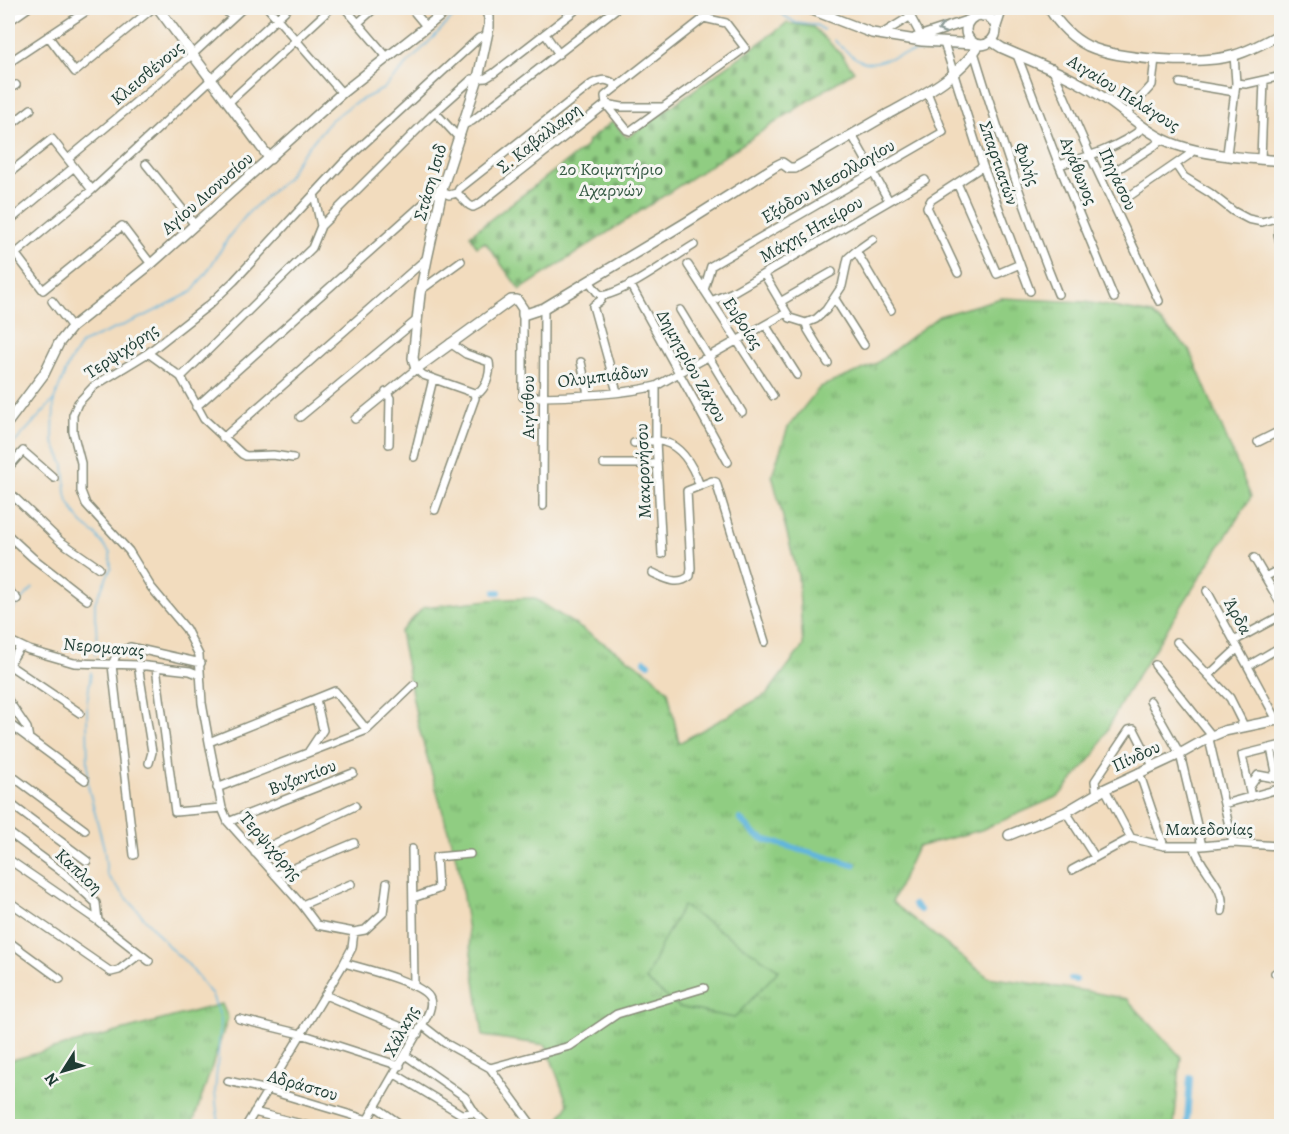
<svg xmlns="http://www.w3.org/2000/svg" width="1289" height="1134" viewBox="0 0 1289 1134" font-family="Alegreya,serif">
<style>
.grass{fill:url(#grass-tufts);stroke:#58855b;stroke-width:1.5}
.cemetery{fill:url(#cemetery-stones);stroke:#58855b;stroke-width:1.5}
.pitch{fill:#90cd82;stroke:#58855b;stroke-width:1.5}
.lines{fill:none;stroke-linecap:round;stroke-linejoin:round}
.stream{stroke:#61b5dd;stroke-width:1.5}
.canal{stroke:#61b5dd;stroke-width:6}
.street-casing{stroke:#888c79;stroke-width:10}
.secondary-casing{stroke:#888c79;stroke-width:12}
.street{stroke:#fff;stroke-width:7}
.secondary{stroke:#fff;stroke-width:9}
.oneway{stroke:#8f9e9a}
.labels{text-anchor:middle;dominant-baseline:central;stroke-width:6;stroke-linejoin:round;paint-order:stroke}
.street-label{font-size:18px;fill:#1f3d34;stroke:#f6f6f2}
.park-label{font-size:18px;fill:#365a44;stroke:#f6f6f2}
</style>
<defs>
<pattern id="grass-tufts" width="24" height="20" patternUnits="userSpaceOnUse" patternTransform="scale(1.5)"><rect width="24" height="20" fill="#90cd82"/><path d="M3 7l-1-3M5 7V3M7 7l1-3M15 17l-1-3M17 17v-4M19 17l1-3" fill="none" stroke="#75a86b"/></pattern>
<pattern id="cemetery-stones" width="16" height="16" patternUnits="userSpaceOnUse" patternTransform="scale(1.5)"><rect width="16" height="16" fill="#90cd82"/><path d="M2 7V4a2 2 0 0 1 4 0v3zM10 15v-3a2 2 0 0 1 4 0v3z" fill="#75a86b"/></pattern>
</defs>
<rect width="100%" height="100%" fill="#f6f6f2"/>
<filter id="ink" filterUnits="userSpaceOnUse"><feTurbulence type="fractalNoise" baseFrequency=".0167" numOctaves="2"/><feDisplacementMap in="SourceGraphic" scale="12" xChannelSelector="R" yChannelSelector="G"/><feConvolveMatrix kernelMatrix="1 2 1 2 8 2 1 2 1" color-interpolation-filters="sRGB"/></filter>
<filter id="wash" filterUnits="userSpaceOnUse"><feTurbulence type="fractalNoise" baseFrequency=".008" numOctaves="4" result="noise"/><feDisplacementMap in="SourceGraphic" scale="24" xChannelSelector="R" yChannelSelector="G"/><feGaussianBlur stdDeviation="1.35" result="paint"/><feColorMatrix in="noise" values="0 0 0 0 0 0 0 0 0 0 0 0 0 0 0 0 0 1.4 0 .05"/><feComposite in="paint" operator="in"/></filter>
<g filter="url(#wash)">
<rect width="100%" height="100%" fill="#f2dcbe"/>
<path class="grass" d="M1001 298 1085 302 1152 314 1189 349 1251 497 1124 697 1095 754 1059 796 981 830 917 847 892 902 988 977 1086 991 1127 999 1181 1057 1174 1126H555L568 1105 546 1045 483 1036 459 869 418 725 400 632 424 607 499 599 534 598 647 671 668 691 679 743 767 694 803 646 798 576 772 475 788 427 820 387 874 365 939 316Z
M222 1004 228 1018 192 1126H8V1061Z"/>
<path class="cemetery" d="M787 23 813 27 841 54 854 71 520 290 485 242 477 247 470 235 587 146 588 141 613 121 627 138Z"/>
<path class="pitch" d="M683 906 779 970 734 1018 679 1007 646 980 663 941Z"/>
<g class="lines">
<path class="stream" d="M772 8 796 23 816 25 824 30
M834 40C872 77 870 59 915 52 924 50 932 54 943 52
M950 52H958
M54 400 53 441 64 465 66 493 68 502 82 524 95 534 110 553 111 568 95 602V617L97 635 95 655
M8 450 54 400 69 363 82 343 147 315 192 292 207 272 230 235 249 212 287 178 298 159 331 120 353 104 383 89 456 14 474 8
M8 614 33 588
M91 672 87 703 88 786 104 848 107 875 171 949 187 963 212 995 221 1019 215 1092 217 1112 220 1126"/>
<path class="canal" d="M495 592H499
M645 661 649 664
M740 819 755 835 766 840 854 865
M914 905 920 910
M1071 979 1076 980
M1187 1121 1190 1078"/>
</g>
</g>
<g filter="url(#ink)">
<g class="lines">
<defs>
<path id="street" d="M223 8 232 17
M268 8 342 93
M345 8 387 57
M411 8 426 26
M831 8 832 18
M906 8 921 36
M973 8 979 16
M704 18 726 23 745 48 630 131 627 130 606 104 605 96Z
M704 18 713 8
M8 22 28 8
M358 23 375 8
M545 34 559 54
M885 35V32L911 16
M48 36 75 72 153 8
M944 43 983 166 1030 291
M974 52C999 134 1026 215 1058 294
M1017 55 1059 165 1114 298
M8 63 91 8
M1052 68 1090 155 1159 301
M1180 83 1235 92
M1236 83 1246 84 1282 76
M8 89 16 85
M228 103 331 8
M435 112 459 138
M1125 115 1152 85 1155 58
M463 125 472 121 617 8
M8 127 31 109
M852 135 889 201
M1227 154 1236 83 1234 55
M68 159 193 54 243 8
M1261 159 1264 80
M146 164 195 225
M1059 165C1089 156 1118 148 1143 128
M1176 165 1184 177 1210 193 1233 211 1248 219 1262 222 1282 216
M1118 169 1154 146 1162 139
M8 174 52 139 92 190
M1282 182 1278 234 1282 252
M957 183 997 274 1020 264
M442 192 449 195 457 193 469 205 473 207 479 204 606 104 622 107H663
M457 193 459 189 592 84C602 79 609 78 617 87
M1131 195 1189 155 1193 150
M8 222 74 167
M321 226 435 112 472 79 486 78 494 73 578 8
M8 244 43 290 122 226 151 264
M856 251 891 310
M8 260 92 190 288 8
M688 265 773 396
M958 273 927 207 931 200 983 166
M764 274 790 318 806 323 816 319 826 310 842 286 848 258 856 251 873 239
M589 281 597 292 602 296C630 290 669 260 694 245
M630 284 728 462
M421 290 461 261
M704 290 711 266 943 132 927 92
M602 296 601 300 593 306 617 392
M835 299 864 345
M52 301 72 327
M711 301 731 293 925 180
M780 302 832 272
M680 310 742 412
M523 315V397C564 397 616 396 656 386L786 313
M806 323 808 330 828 363
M766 326 797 375
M450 343 466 354 489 362C491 372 487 385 480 392L474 393
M148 353 181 377
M581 362 588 394
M656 386V441L662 554
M386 392 390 398 389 444
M196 407 443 186
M300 417 418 319
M355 419 416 369 423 375 474 393 475 398 435 510
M223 438 426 259
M1258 442 1282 430
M634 443C644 442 655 439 664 442 683 447 694 469 700 486
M414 457 433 379
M293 458 273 455 246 456 242 454 204 419 181 377 312 248 321 226 314 194
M604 464H657
M8 468 23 451 54 478
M8 491 60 541 99 568
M1282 499 1280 501 1282 503
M543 506 544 308
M8 535 33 558 87 600
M1254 558 1282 606
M653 573C666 579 678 586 690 576L691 568 687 491 712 481 716 482 765 642
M1265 577 1282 568
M8 590 17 599
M1207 591 1277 720
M8 640 29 650 74 663 138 665 190 671 200 675
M1234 641 1282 615
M1177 642 1230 698 1244 726
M9 665 80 713
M138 665 152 752 149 763
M1155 665 1212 736
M8 666 20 647
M1248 666 1282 646
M156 667 175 812 222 808
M1209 675 1238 648
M8 700 27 728 29 739
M1150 701 1180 754 1202 846
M8 723 85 780
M1209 739 1233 843
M8 742V743
M209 742 335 691 367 730
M1271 748 1276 772 1272 777
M309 751 323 730 316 699
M1139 772 1164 846
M8 773 85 830
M217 788 367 730 414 685
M1249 788 1258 775 1280 779 1281 788
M1105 789 1131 838
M1097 795 1095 781 1129 730 1134 729 1153 766
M1251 797 1242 755 1278 746 1282 759
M8 802 87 861
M1224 804 1282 788
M1066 812 1095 857
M228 822 353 773
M8 832 66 875 96 903 98 921 149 961
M1194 846C1200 870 1227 886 1222 911
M412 849 414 985
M255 853 355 806
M134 855 112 665 117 653 130 647 201 663
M8 859 98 921
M1072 870 1131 838 1164 846H1202L1233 843 1278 846 1282 844
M275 875 287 871 354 843
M387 883 383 913 365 930 354 932 317 925 302 905 228 822 222 808 209 742 202 703 199 655 186 629 151 587 129 551 86 504 81 491V463L73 432V415L78 403 94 386 148 353 209 305 234 281 343 163 479 38 487 36
M413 898 438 889 436 857 470 854
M8 901 111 972 119 970 140 954
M302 905 351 884
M8 941 60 979
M344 963C361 968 425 983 430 999 433 1008 426 1018 422 1025L364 1126
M1275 973 1282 971
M8 989 10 991
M325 995 418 1034
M239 1019 301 1034 400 1066
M422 1025 445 1043 490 1068 531 1124
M405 1055 465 1097 475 1113 488 1126
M490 1068 570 1046 617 1014 704 988
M395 1074 461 1114 475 1113
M228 1081 268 1090 368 1120
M376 1107 403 1126
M254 1112 309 1126
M246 1126 344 963 352 948 354 932"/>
<path id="secondary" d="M158 8 270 159
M485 8 489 17V27L478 78 443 186 427 259 420 294 413 358 416 369 511 300H517L523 309V315L544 308 687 222 776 166 782 163 789 168H795C826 150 857 132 888 114 920 96 959 78 979 45
M807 8 872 33 922 41 974 44
M1049 8C1058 23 1072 38 1088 46 1119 60 1203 65 1235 55 1252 50 1267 41 1282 33
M966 30a15 15 0 1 1 30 0a15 15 0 1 1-30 0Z
M983 16 994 8
M996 26 1002 8
M916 38 970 20
M991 41 1002 48C1036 63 1069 75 1101 96 1127 112 1147 135 1177 145 1209 156 1248 158 1282 161
M8 422 44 374 59 343 72 327 151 264 342 93 450 8
M1009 835 1066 812 1105 789 1180 754 1212 736 1224 731 1282 719"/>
</defs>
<use href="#street" class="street-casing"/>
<use href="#secondary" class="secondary-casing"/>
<use href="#street" class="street"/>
<use href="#secondary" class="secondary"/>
</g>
<defs><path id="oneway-chevron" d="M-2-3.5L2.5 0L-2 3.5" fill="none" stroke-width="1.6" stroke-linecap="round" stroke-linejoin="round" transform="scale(1.5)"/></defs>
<use class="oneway" href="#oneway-chevron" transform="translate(942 29) rotate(164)"/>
</g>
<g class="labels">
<g class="street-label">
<text transform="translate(147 73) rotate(-40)">Κλεισθένους</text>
<text transform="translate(1124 93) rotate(32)">Αιγαίου Πελάγους</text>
<text transform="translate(539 138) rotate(-38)">Σ. Καβαλλαρη</text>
<text transform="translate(999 163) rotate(71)">Σπαρτιατών</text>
<text transform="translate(1027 164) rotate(70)">Φυλής</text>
<text transform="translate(1079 171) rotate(68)">Αγάθωνος</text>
<text transform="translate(1118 179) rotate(65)">Πηγάσου</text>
<text transform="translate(828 181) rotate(-30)">Εξόδου Μεσολλογίου</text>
<text transform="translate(430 182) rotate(-74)">Στάση Ισιδ</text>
<text transform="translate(207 193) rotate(-41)">Αγίου Διονυσίου</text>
<text transform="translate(811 229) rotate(-30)">Μάχης Ηπείρου</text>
<text transform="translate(743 323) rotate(57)">Ευβοίας</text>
<text transform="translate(121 351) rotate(-34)">Τερψιχόρης</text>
<text transform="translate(692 366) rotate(61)">Δημητρίου Ζάχου</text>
<text transform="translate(603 376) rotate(-7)">Ολυμπιάδων</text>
<text transform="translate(528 407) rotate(-90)">Αιγίσθου</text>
<text transform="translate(643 471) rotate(-92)">Μακρονήσου</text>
<text transform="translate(1238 616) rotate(61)">Άρδα</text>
<text transform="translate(104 647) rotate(5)">Νερομανας</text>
<text transform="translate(1136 756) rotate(-25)">Πίνδου</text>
<text transform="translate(302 777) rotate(-21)">Βυζαντίου</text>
<text x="1209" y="829">Μακεδονίας</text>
<text transform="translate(271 846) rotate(49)">Τερψιχόρης</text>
<text transform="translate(79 871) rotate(43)">Καπλοη</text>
<text transform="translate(401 1031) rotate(-62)">Χάλκης</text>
<text transform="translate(303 1085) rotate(16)">Αδράστου</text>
</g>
<g class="park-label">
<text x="611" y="169">2ο Κοιμητήριο<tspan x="611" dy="21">Αχαρνών</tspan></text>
</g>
</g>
<rect width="1289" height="1134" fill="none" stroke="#f6f6f2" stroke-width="30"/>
<g transform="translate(63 1071) rotate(233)" stroke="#f6f6f2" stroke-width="4.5" paint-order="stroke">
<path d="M0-4.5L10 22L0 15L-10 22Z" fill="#1f3d34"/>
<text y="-9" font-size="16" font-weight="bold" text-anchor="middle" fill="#1f3d34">N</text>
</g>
</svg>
